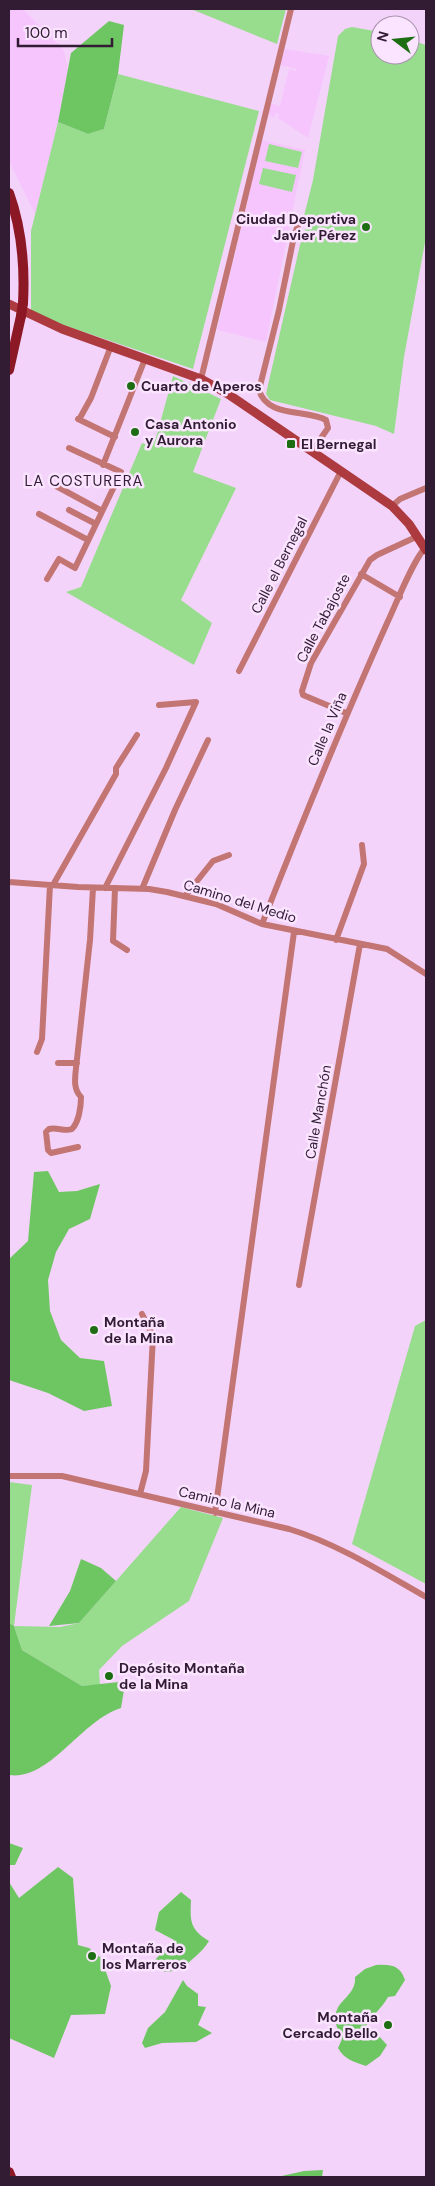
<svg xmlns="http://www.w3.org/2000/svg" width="435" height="2186" viewBox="0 0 435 2186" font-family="'DM Sans',sans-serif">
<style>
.built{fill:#f6c5fe}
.green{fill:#97dd8d}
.forest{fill:#6ec663}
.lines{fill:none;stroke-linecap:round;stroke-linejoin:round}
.street{stroke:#c37573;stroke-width:6}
.secondary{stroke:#ad3a3f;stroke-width:9}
.primary{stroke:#8c1825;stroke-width:10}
.primary-bridge{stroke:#8c1825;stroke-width:10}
.poi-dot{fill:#1d6d13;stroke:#fbe4ff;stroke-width:2}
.labels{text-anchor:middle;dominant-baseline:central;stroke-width:5;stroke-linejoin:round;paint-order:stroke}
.poi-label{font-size:14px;font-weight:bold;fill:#311c34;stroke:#fbe4ff;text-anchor:start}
.street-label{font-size:14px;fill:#311c34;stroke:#fbe4ff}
.neighbourhood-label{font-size:15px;letter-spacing:1px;fill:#311c34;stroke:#fbe4ff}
</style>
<rect width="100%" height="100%" fill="#f4d3fa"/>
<path class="built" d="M9 9H23L64 50 68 70 58 122 35 214 9 161Z
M285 49 329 56 308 138 278 118 279 114 276 113 274 118 267 113 269 103 280 106 289 69 296 71 297 69 280 65Z
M262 140 305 150 266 342 217 330Z"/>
<path class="green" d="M191 9H286L277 44Z
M352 27 380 32V55H410V40L426 45V237L404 357 394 434 376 426 270 400 266 394 302 236 311 219 304 216 313 180 338 36 345 29Z
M118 74 259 111 193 369 31 314V231L58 122 88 134 104 129Z
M269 144 302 152 298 168 265 161Z
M263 168 296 175 292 192 259 184Z
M173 376 221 399 193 472 236 488 181 600 212 623 194 665 66 592 81 587 142 443 150 446 156 438Z
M426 1320V1584L352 1544 415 1326Z
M9 1482 32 1485 14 1626 60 1627 79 1623 181 1507 223 1518 189 1601 122 1646 99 1670 100 1685 82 1686 22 1650 14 1626 9 1623Z"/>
<path class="forest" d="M109 21 124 25 118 74 104 129 88 134 58 122 71 53Z
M48 1171 59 1192 77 1191 100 1184 90 1219 69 1229 56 1252 48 1280 50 1311 61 1340 80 1358 104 1361 112 1406 84 1411 48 1393 9 1380V1259L28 1241 34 1172Z
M81 1559 101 1568 116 1581 79 1623 49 1626 70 1591Z
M9 1623 14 1626 22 1650 82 1686 119 1682 125 1684 121 1708C80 1721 50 1781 9 1775Z
M9 1843 23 1848 15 1865H9Z
M58 1867 73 1878 78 1945 89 1948 101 1958 111 1986 105 2014 71 2015 54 2058 9 2038V1882L19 1898Z
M181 1892 191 1900C190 1922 190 1929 209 1941 202 1953 190 1960 181 1970L165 1972 153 1962 174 1940 155 1930 159 1912Z
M376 1965C391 1964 400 1965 405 1980L395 1996 388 1997C382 2009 368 2018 365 2030L366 2033 378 2035 387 2045 380 2056 366 2066C354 2062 344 2059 338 2048L342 2039C321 2000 357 2002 355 1977L365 1969Z
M183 1980 187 1986 198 1994V2006L206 2007 198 2025 212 2033 196 2042 162 2043 145 2048 142 2043 148 2028 165 2012Z
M323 2170 322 2177H277L304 2171Z"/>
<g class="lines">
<path class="street" d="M300 220 294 236 279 310 259 390C267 418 306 409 326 420L328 428 312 451
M201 379 291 9
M81 416 91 398 111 346
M78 419 115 437
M103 465 145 359
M56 486 102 511
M392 506 400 499 426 488
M69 510 96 524
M39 514 88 540
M361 574 400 597
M47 579 59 559 75 568 121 472 69 448
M239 671 341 471
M346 713 303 695 302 691 311 663 370 560 377 555 416 537
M9 882 78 887 149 889 167 892 216 904 262 924 387 949 426 974
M53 885 116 774V768L137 735
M105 888 166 768 196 702 159 705
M115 888 113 941 127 950
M142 889 175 810 208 740
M185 896 213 861 229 855
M262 924C302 822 343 721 388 621 396 604 414 558 426 547
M336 940 364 864 362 845
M37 1052 42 1039 50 885
M58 1063H77
M78 1147 51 1153 48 1150 46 1132 49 1129C57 1127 65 1132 72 1129 79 1122 81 1106 81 1097 73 1089 75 1078 76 1068L90 940 93 888
M299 1285 360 944
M9 1476H62L289 1529C338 1544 382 1572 426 1597
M140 1494 146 1471 153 1336 142 1314
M215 1513 294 932"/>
<path class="secondary" d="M9 304 62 329 201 379 228 394 392 506 409 524 426 550"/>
<path class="primary" d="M9 193C22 229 25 265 23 303
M9 370 21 316
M9 2172 11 2177"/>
<path class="primary-bridge" d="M21 316 23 303"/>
</g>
<g class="poi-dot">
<circle cx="366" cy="227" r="5"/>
<circle cx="131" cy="386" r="5"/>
<circle cx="135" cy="432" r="5"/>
<rect x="286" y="439" width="10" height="10" rx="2.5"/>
<circle cx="94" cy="1330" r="5"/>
<circle cx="109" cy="1676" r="5"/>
<circle cx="92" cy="1956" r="5"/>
<circle cx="388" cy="2025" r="5"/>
</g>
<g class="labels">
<g class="poi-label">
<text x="356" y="219" text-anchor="end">Ciudad Deportiva<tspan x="356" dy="16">Javier Pérez</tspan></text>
<text x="141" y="386">Cuarto de Aperos</text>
<text x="145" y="424">Casa Antonio<tspan x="145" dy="16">y Aurora</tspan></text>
<text x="301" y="444">El Bernegal</text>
<text x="104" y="1322">Montaña<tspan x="104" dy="16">de la Mina</tspan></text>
<text x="119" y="1668">Depósito Montaña<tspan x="119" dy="16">de la Mina</tspan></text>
<text x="102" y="1948">Montaña de<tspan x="102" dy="16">los Marreros</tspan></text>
<text x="378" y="2017" text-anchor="end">Montaña<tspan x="378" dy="16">Cercado Bello</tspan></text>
</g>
<g class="street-label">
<text transform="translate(279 565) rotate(-63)">Calle el Bernegal</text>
<text transform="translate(323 618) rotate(-62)">Calle Tabajoste</text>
<text transform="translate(327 729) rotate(-67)">Calle la Viña</text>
<text transform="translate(240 901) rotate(17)">Camino del Medio</text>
<text transform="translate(318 1112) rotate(-80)">Calle Manchón</text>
<text transform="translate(227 1502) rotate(13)">Camino la Mina</text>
</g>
<g class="neighbourhood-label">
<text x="84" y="481">LA COSTURERA</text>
</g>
</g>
<rect width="435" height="2186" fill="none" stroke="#311c34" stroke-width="20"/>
<g transform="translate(395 40) rotate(286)"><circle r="24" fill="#fbe4ff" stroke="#aa94ae"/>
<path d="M0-4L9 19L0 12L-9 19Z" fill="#1d6d13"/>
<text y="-8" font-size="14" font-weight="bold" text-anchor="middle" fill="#311c34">N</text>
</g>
<path d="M18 38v8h94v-8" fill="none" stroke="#311c34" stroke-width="2.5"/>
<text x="25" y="38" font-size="15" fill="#311c34" stroke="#fbe4ff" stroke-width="4" paint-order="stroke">100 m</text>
</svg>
